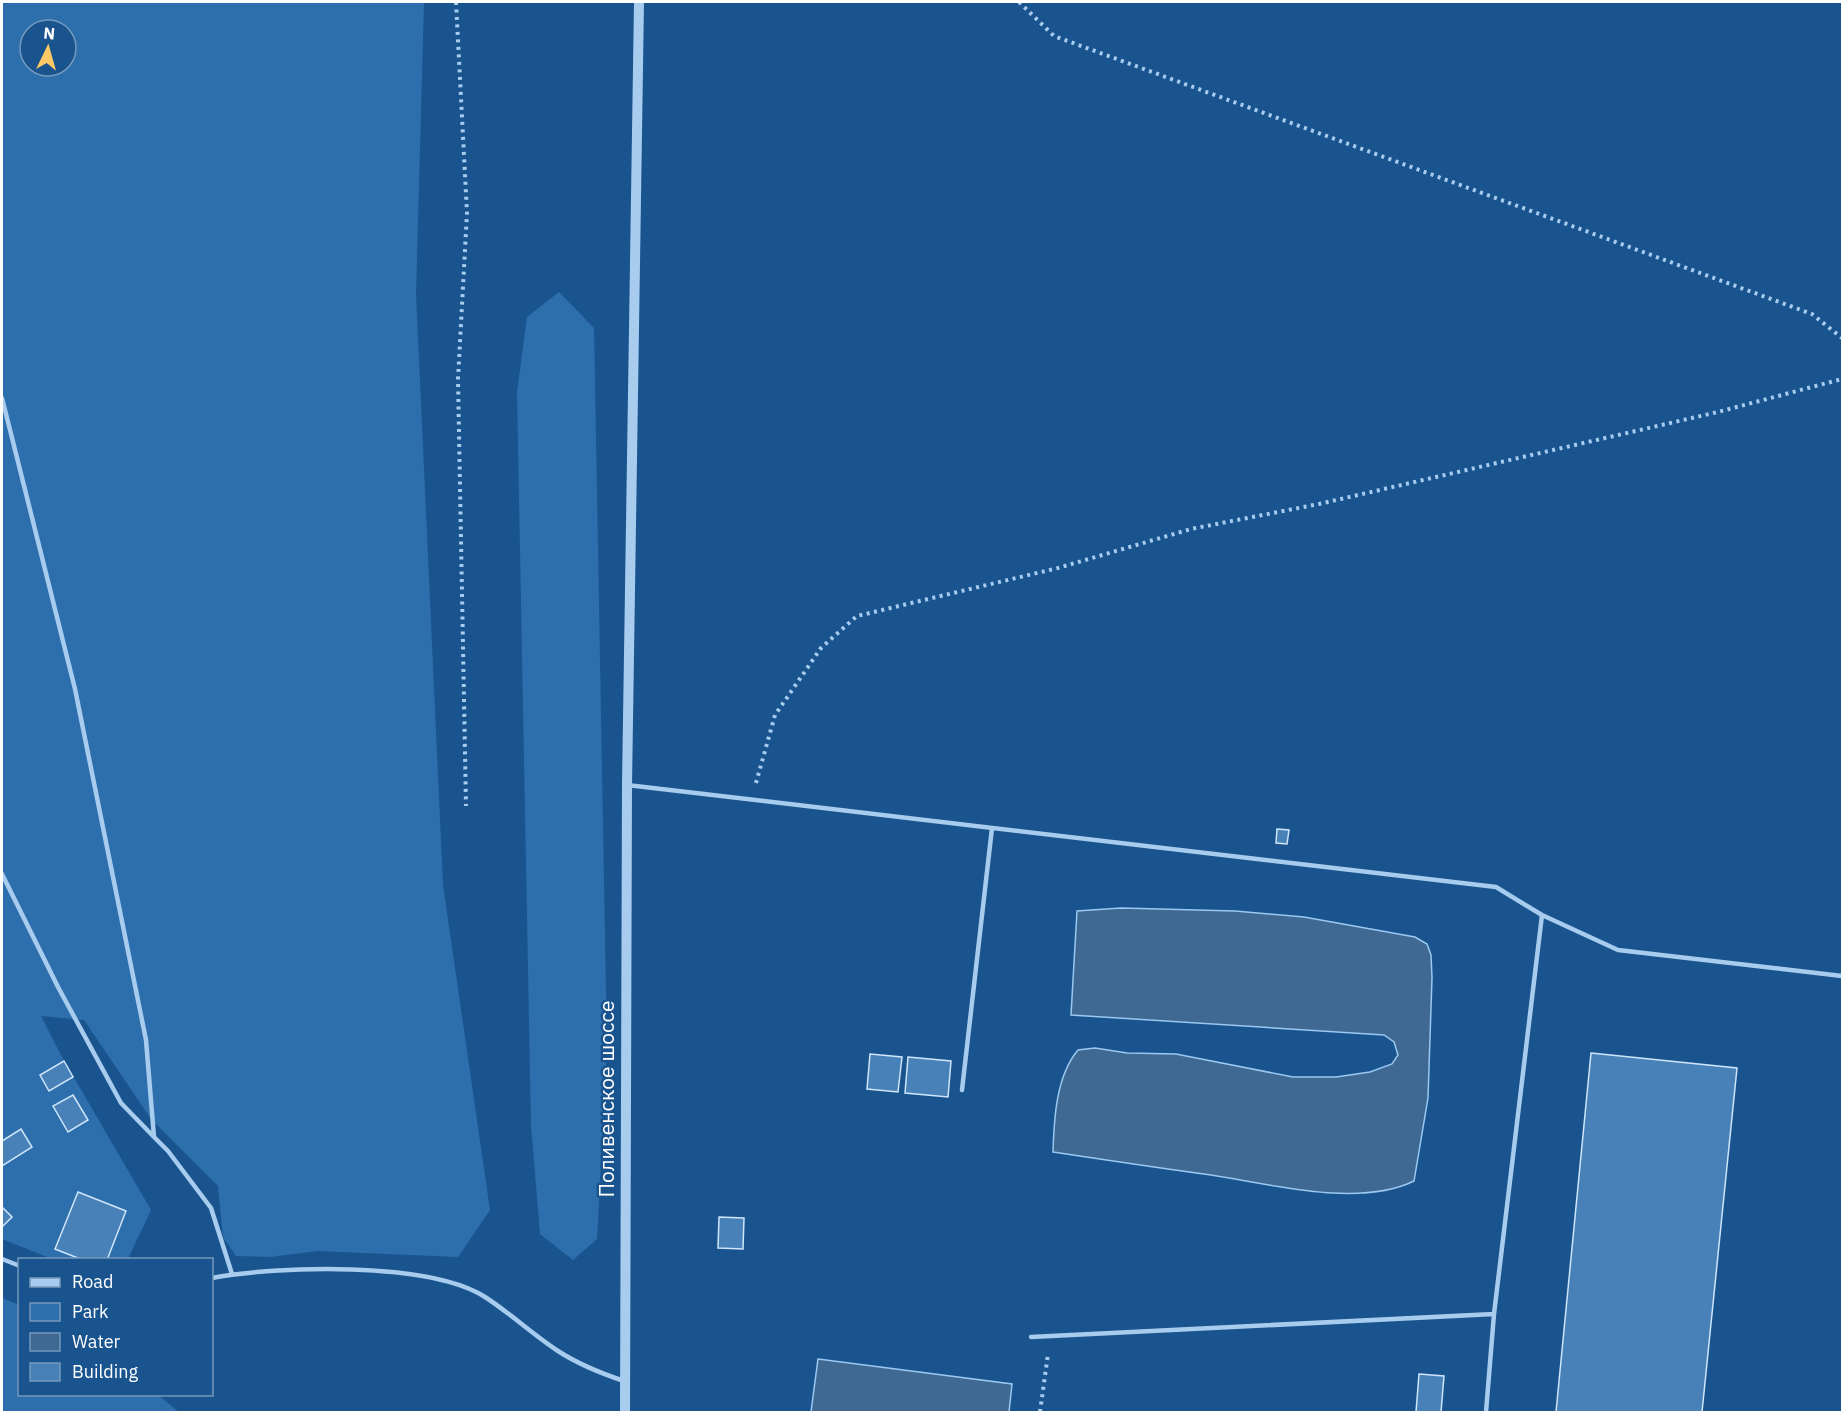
<svg xmlns="http://www.w3.org/2000/svg" width="1844" height="1414" viewBox="0 0 1844 1414" font-family="'IBM Plex Sans',sans-serif">
<style>
.green{fill:#2d6fad;fill-rule:evenodd}
.water{fill:#3f6993;stroke:#9ac8f0;stroke-width:1.5}
.building{fill:#4781b8;stroke:#cee5fa;stroke-width:1.5}
.lines{fill:none;stroke-linecap:round;stroke-linejoin:round}
.path{stroke:#a8ccee;stroke-width:4;stroke-dasharray:3 4.5;stroke-linecap:butt}
.service{stroke:#a8ccee;stroke-width:4.5}
.tertiary{stroke:#a8ccee;stroke-width:10}
.labels{text-anchor:middle;dominant-baseline:central;stroke-width:5;stroke-linejoin:round;paint-order:stroke}
.street-label{font-size:21px;fill:#fff;stroke:#1a548f}
</style>
<rect width="100%" height="100%" fill="#1a548f"/>
<path class="green" d="M2 2H424L416 294 443 885 490 1210 458 1257 318 1251 270 1257 236 1256 223 1237 218 1186 151 1119 84 1020 41 1016 62 1057 151 1210 128 1259H52L2 1239ZM30 30H66V66H30Z
M559 292 594 328 607 1048 597 1239 573 1260 540 1234 531 1125 517 392 527 317Z
M2 1298 19 1305 20 1394 158 1395 179 1412H2Z"/>
<path class="water" d="M1121 908 1235 911 1304 917 1415 937 1427 944 1431 955 1432 978 1428 1098 1414 1181C1359 1208 1270 1184 1211 1175 1159 1168 1106 1160 1053 1152 1054 1119 1056 1076 1078 1050L1095 1048 1127 1053 1176 1054 1293 1077H1336L1370 1072 1392 1064 1398 1055 1394 1042 1384 1035 1071 1015 1077 911Z
M818 1359 1012 1384 1009 1412H811Z"/>
<path class="building" d="M1277 829 1289 830 1287 844 1276 843Z
M1591 1053 1737 1068 1702 1412H1556Z
M870 1054 902 1057 898 1092 867 1089Z
M908 1057 951 1061 948 1097 905 1093Z
M64 1061 73 1077 49 1091 40 1075Z
M73 1095 88 1120 68 1132 53 1106Z
M21 1129 32 1147 2 1166V1141Z
M78 1192 126 1211 107 1260H83L55 1249Z
M2 1207 12 1217 2 1227Z
M719 1217 744 1218 743 1249 718 1248Z
M1419 1374 1444 1376 1441 1412H1416Z"/>
<g class="lines">
<path class="path" d="M456 2 467 213 458 379 466 806
M1019 2 1054 36 1812 314 1842 338
M756 783 775 715 821 648 857 616 1058 568 1191 529 1319 504 1718 412 1842 379
M1040 1412 1048 1354"/>
<path class="service" d="M2 398 75 689 146 1040 154 1137 168 1151 211 1208 232 1274
M627 785 1496 887 1542 915 1618 950 1842 976
M2 874 58 987 121 1103 154 1137
M962 1090 992 828
M2 1259 20 1266
M212 1278C275 1266 429 1261 485 1297 510 1313 532 1334 558 1351 578 1364 600 1373 624 1381
M1031 1337 1494 1314
M1486 1412 1494 1314 1542 915"/>
<path class="tertiary" d="M625 1412 627 785 639 2"/>
</g>
<g class="labels">
<g class="street-label">
<text transform="translate(606 1099) rotate(-90)">Поливенское шоссе</text>
</g>
</g>
<rect width="1844" height="1414" fill="none" stroke="#ffffff" stroke-width="6"/>
<rect x="18" y="1258" width="195" height="138" fill="#1a548f" stroke="#7698bc" stroke-width="1.5"/>
<rect x="30" y="1278" width="30" height="9" fill="#a8ccee" stroke="#7698bc" stroke-width="1.5"/>
<text x="72" y="1288" font-size="18" fill="#ffffff">Road</text>
<rect x="30" y="1303" width="30" height="18" fill="#2d6fad" stroke="#7698bc" stroke-width="1.5"/>
<text x="72" y="1318" font-size="18" fill="#ffffff">Park</text>
<rect x="30" y="1333" width="30" height="18" fill="#3f6993" stroke="#7698bc" stroke-width="1.5"/>
<text x="72" y="1348" font-size="18" fill="#ffffff">Water</text>
<rect x="30" y="1363" width="30" height="18" fill="#4781b8" stroke="#7698bc" stroke-width="1.5"/>
<text x="72" y="1378" font-size="18" fill="#ffffff">Building</text>
<g transform="translate(48 48) rotate(5)"><circle r="28" fill="#1a548f" stroke="#7698bc" stroke-width="1.5"/>
<path d="M0-4.5L10 22L0 15L-10 22Z" fill="#ffc965"/>
<text y="-9" font-size="16" font-weight="bold" text-anchor="middle" fill="#ffffff">N</text>
</g>
</svg>
